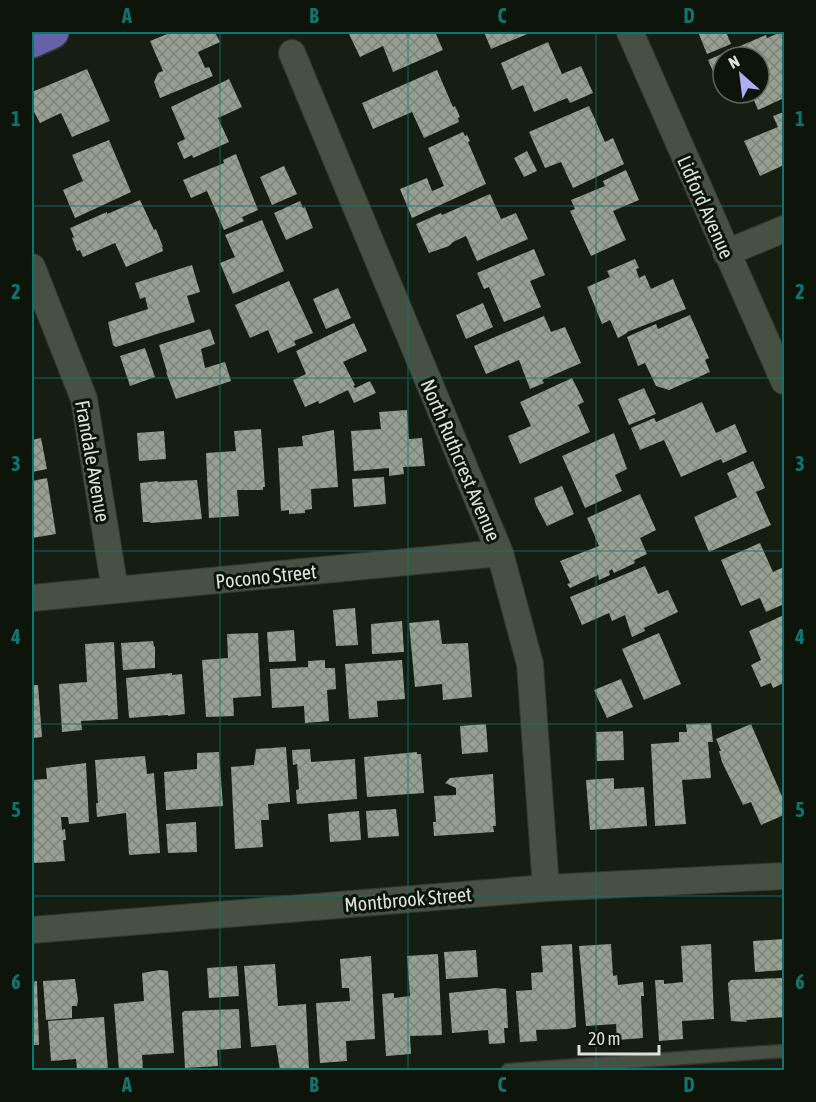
<svg xmlns="http://www.w3.org/2000/svg" width="816" height="1102" viewBox="0 0 816 1102" font-family="'Asap Condensed',sans-serif">
<style>
.building{fill:url(#building-cross-hatch)}
.lines{fill:none;stroke-linecap:round;stroke-linejoin:round}
.lane-casing{stroke:#333832;stroke-width:15}
.street-casing{stroke:#333832;stroke-width:28}
.primary-casing{stroke:#333832;stroke-width:36}
.lane{stroke:#465043;stroke-width:12}
.street{stroke:#465043;stroke-width:26}
.primary{stroke:#6463a7;stroke-width:33}
.grid{fill:none;stroke:#0f766e;stroke-width:1.5;stroke-opacity:0.55}
.labels{text-anchor:middle;dominant-baseline:central;stroke-width:6;stroke-linejoin:round;paint-order:stroke}
.street-label{font-size:20px;fill:#dce2da;stroke:#0d140a}
.neatline{fill:none;stroke:#0f766e;stroke-width:2}
.grid-label{font-size:20px;text-anchor:middle;font-weight:bold;fill:#0f766e}
</style>
<defs>
<pattern id="building-cross-hatch" width="8" height="8" patternUnits="userSpaceOnUse" patternTransform="scale(1.5)"><rect width="8" height="8" fill="#96a092"/><path d="M0 0l8 8M0 8l8-8" fill="none" stroke="#7d847a"/></pattern>
</defs>
<rect width="100%" height="100%" fill="#161e13"/>
<path class="building" d="M172 32H215L220 42 198 52 205 68 209 67 213 76 160 98 154 82 158 73 163 71 150 41Z
M348 32H435L443 50 393 72 383 46 360 57Z
M484 32H532L491 49Z
M698 32H726L731 44 707 54Z
M781 32H784V98L758 110 751 93H759V57H723V89L721 90 708 60 766 35 767 38Z
M548 42 562 74 581 66 593 93 570 103 567 98 534 112 523 85 512 90 501 63Z
M87 69 110 121 72 137 61 113 40 123 32 108V92Z
M437 70 453 107 455 106 460 117 458 118 459 122 424 138 412 112 373 129 362 103Z
M229 79 242 107 218 118 229 142 193 158 192 155 184 159 177 143 185 139 171 107Z
M589 106 605 142 613 138 624 164 573 188 561 162 545 168 529 132Z
M784 112V165L760 176 744 141 778 127 773 116Z
M463 132 465 136 467 135 470 141 468 142 486 184 412 218 400 189 427 178 432 191 444 186 428 148Z
M109 140 131 192 75 218 63 190 83 181 72 155Z
M527 151 537 171 524 177 514 158Z
M236 154 258 210 242 217 244 221 224 230 207 191 191 198 183 180 224 163 223 160Z
M284 166 297 194 272 205 260 177Z
M626 170 639 200 613 211 626 240 591 256 570 211 575 209 571 200 605 186 603 181Z
M490 194 501 219 516 213 528 239 477 261 466 236 453 242 449 246 429 253 416 224 441 213 442 215Z
M140 200 154 230 156 229 163 247H162L163 251 126 267 115 243 83 257 80 250 77 251 72 238 74 237 70 228 107 212V214Z
M300 201 303 208 305 207 313 228 286 240 274 213Z
M262 220 284 271 233 294 220 263 235 257 225 235Z
M534 249 545 275 530 281 541 307 504 322 489 287 484 289 477 273Z
M635 259 639 268 636 269 639 278 645 275 651 289 673 279 686 309 627 332V333L618 338 610 320 602 324 587 287 610 277 607 271Z
M192 265 200 292 187 296 195 322 116 347 113 345 108 322 148 309 145 297 140 299 135 283Z
M289 281 313 333 294 341 296 345 278 353 268 330 250 338 235 305Z
M338 288 351 318 326 329 313 299Z
M483 303 493 327 466 339 456 315Z
M690 315 709 358 705 360 710 372 669 390 656 386 645 363 638 366 627 337 656 324 658 329Z
M544 316 551 332 565 327 581 363 542 380 544 383 530 389 519 360 486 374 474 346Z
M354 323 367 351 343 362 355 385 353 386 355 388 370 381 376 393 354 403 348 390 319 404 318 401 305 407 293 380 306 374 296 351Z
M210 329 215 344 201 349 205 368 225 362 231 381 176 399 166 372H167L159 345Z
M145 348 155 377 130 386 120 356Z
M572 378 584 402 578 405 590 432 520 464 508 436 531 426 520 402Z
M644 388 656 414 629 425 618 399Z
M702 402 716 433 735 424 747 452 723 463 721 459 681 477 664 440 640 450 631 428 654 418 656 422Z
M407 410 409 439 422 438 425 466 403 467 404 474 389 476V468L354 471 351 431 381 429 379 412Z
M261 429 265 487H263V490H237L239 516 209 518 206 453 236 451 234 431Z
M334 430 338 487 311 489 312 509 305 510V513L289 514V510L281 511 278 448 303 446 302 436Z
M164 431 166 459 139 461 137 433Z
M614 433 627 469 615 475 622 491 585 508 562 456Z
M41 438 47 469 32 472V440Z
M753 461 765 488 756 492 771 525 709 552 694 517 737 497 727 473Z
M384 477 386 504 354 507 352 479Z
M47 478 56 534 32 538V481Z
M197 480 202 519 150 523V522H143L140 483 158 481V482Z
M562 486 574 514 547 526 536 505 534 498Z
M640 494 656 530 640 538 647 554 634 560 635 563 614 573 612 569 609 571 610 575 599 580 598 575 570 588 567 584 570 583 560 561 599 546 587 518Z
M760 543 773 572 784 567V604L766 612 760 598 741 606 721 560Z
M645 566 658 594 668 590 678 612 644 628 645 631 632 637 625 615 612 621 609 613 582 625 570 597Z
M355 608 358 645 336 646 333 610Z
M784 615V683L773 688 771 683 761 687 751 665 761 660 749 631Z
M439 620 442 644 468 643 472 697 443 700 442 684 415 687 409 623Z
M402 621 404 652 372 654 371 624Z
M294 630 296 661 269 662 267 632Z
M258 633 261 696 233 698 234 716 206 717 202 660 228 658 227 634Z
M659 633 681 684 644 700 622 649Z
M153 641 154 647 155 646V668L123 670 121 643Z
M114 642 118 719 81 721 82 730 62 732 59 684 87 682 85 644Z
M325 660V668H335L336 689 327 690 329 721 305 723 304 706 272 708 270 669 308 667V661Z
M402 660 405 699 377 701 378 717 349 719 345 664Z
M172 673V675L182 674 185 714 168 716V715L129 718 126 678Z
M621 679 633 707 607 718 594 690Z
M32 685H38L42 737 32 738Z
M711 723 713 742H708L711 778 682 780 686 824 655 826 651 744 679 742V732H687L686 724Z
M486 724 488 752 462 754 460 726Z
M751 724 784 801V815L761 825 751 802 743 805 722 762 719 751H721L716 739Z
M623 731 624 760 597 761 596 732Z
M286 747 290 802 268 804 269 820H261L263 847 235 849 231 767 254 765 256 749Z
M310 749 311 762 355 759 357 799 297 804 296 790 299 789 297 764 293 765 292 750Z
M219 752 223 806 166 810 164 772 197 769V753Z
M417 752V754H421L424 793 367 797 364 757Z
M145 756 147 774 154 773 160 853 129 855 126 813 97 817 96 803H98L95 760Z
M86 763 89 822 69 824 68 817H61L62 830 65 829 66 840H63L65 861 34 863 32 780 47 779 46 768Z
M493 774 496 826H493L494 832 434 836 433 822H436L434 796 456 795V788L445 783 450 778Z
M614 778V789L644 787 647 826 590 830 586 780Z
M396 809 399 836 368 838 366 811Z
M359 811 361 840 330 842 328 814Z
M196 822 197 852 168 853 166 824Z
M784 939V970L755 972 753 941Z
M572 944 576 1027 568 1029 536 1030 537 1041 520 1042 516 991 532 990 531 973 543 972 541 946Z
M611 944 613 976 617 975 618 985 643 982 644 996H641L643 1038 617 1040 616 1024 586 1026 579 946Z
M711 944 714 1019 682 1021 683 1039 659 1041 655 980H664V984L683 982 681 946Z
M476 950 478 977 446 979 444 952Z
M438 954 442 1035 410 1036 411 1054 386 1056 382 994 394 993V998L410 996 407 956Z
M371 956 375 1039 346 1041 347 1061 320 1063 316 1003 350 1001 349 988H342L340 959Z
M275 964 278 1006 306 1004 309 1070H280L276 1045 251 1047 244 966Z
M237 966 239 996 209 998 207 968Z
M160 970 168 971 174 1053 142 1055 143 1069 119 1070 114 1004 144 1001 142 973Z
M784 978V1017L746 1020 747 1022 731 1021 728 983 731 980Z
M75 979 78 1001 77 1006H72V1018L46 1020 43 981Z
M37 981 39 1045H32V982Z
M496 988 506 989 508 1028H504L505 1043 489 1044 488 1030 452 1033 449 993Z
M239 1009 241 1048 217 1050 218 1066 185 1068 182 1013 184 1011Z
M104 1017 108 1070H77L76 1059 51 1061 48 1021Z"/>
<g class="lines">
<defs>
<path id="lane" d="M508 1070 784 1051"/>
<path id="street" d="M630 32 784 381
M292 53 500 553 530 664 546 888
M726 253 784 229
M32 267 84 399 115 590
M32 598 500 553
M32 930 546 888 784 876"/>
<path id="primary" d="M32 41 52 32"/>
</defs>
<use href="#lane" class="lane-casing"/>
<use href="#street" class="street-casing"/>
<use href="#primary" class="primary-casing"/>
<use href="#lane" class="lane"/>
<use href="#street" class="street"/>
<use href="#primary" class="primary"/>
</g>
<path class="grid" d="M220 32V1070M408 32V1070M596 32V1070M32 206H784M32 378H784M32 551H784M32 724H784M32 896H784"/>
<g class="labels">
<g class="street-label">
<text transform="translate(706 207) rotate(66)">Lidford Avenue</text>
<text transform="translate(461 460) rotate(67)">North Ruthcrest Avenue</text>
<text transform="translate(93 461) rotate(80)">Frandale Avenue</text>
<text transform="translate(266 576) rotate(-6)">Pocono Street</text>
<text transform="translate(408 899) rotate(-5)">Montbrook Street</text>
</g>
</g>
<rect width="816" height="1102" fill="none" stroke="#0d140a" stroke-width="66"/>
<g transform="translate(741 75) rotate(332)"><circle r="28" fill="#0d140a" stroke="#60665d" stroke-width="1.5"/>
<path d="M0-4.5L10 22L0 15L-10 22Z" fill="#aeaefb"/>
<text y="-9" font-size="16" font-weight="bold" text-anchor="middle" fill="#dce2da">N</text>
</g>
<path d="M579 1045v9h80v-9" fill="none" stroke="#dce2da" stroke-width="3"/>
<text x="588" y="1045" font-size="18" fill="#dce2da" stroke="#0d140a" stroke-width="4.5" paint-order="stroke">20 m</text>
<rect x="33" y="33" width="750" height="1036" class="neatline"/>
<g class="grid-label">
<text x="127" y="23">A</text>
<text x="314" y="23">B</text>
<text x="502" y="23">C</text>
<text x="689" y="23">D</text>
<text x="16" y="126">1</text>
<text x="800" y="126">1</text>
<text x="16" y="299">2</text>
<text x="800" y="299">2</text>
<text x="16" y="471">3</text>
<text x="800" y="471">3</text>
<text x="16" y="644">4</text>
<text x="800" y="644">4</text>
<text x="16" y="817">5</text>
<text x="800" y="817">5</text>
<text x="16" y="989">6</text>
<text x="800" y="989">6</text>
<text x="127" y="1092">A</text>
<text x="314" y="1092">B</text>
<text x="502" y="1092">C</text>
<text x="689" y="1092">D</text>
</g>
</svg>
